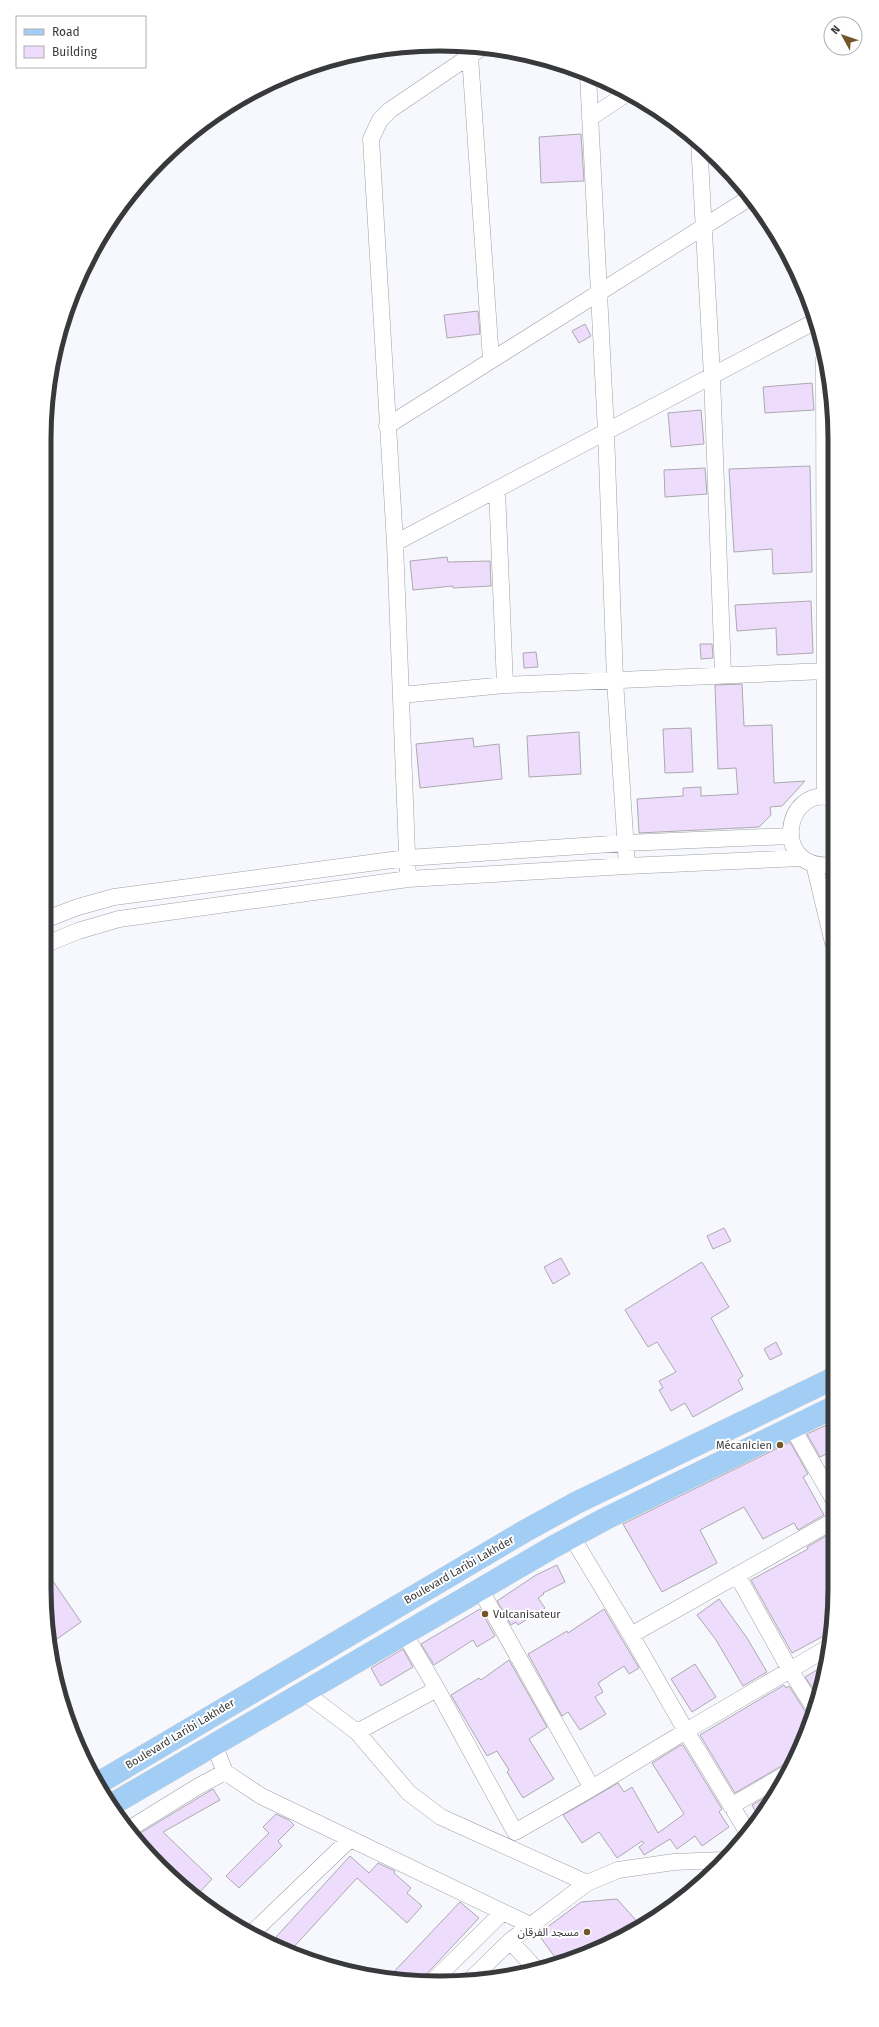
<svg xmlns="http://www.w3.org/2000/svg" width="879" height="2027" viewBox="0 0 879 2027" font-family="'Fira Sans','Noto Sans Arabic',sans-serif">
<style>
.building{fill:#eddcfb;stroke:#aca9af}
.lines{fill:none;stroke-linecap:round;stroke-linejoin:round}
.street-casing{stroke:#9fa0a6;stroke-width:17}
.primary-casing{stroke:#d3d3d4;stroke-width:23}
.street{stroke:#fff;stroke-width:16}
.primary{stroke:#a2cef5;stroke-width:22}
.poi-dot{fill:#735729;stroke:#fff;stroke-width:1.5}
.labels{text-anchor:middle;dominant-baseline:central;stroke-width:4;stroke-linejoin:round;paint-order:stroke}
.poi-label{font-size:11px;fill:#38393b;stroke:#fff;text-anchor:end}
.street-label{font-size:11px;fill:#38393b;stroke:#fff}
.rim{fill:none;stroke:#38393b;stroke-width:5}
</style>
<rect width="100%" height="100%" fill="#f7f8fe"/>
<path class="building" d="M581 134 584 181 541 183 539 137Z
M478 311 480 334 447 338 444 315Z
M585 324 591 336 579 343 572 331Z
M812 383 814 410 765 413 763 387Z
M701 410 704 444 671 447 668 413Z
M810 466 812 572 773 574 772 549 734 552 729 469Z
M705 468 707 494 665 497 664 470Z
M447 557 448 562 490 561 491 586 453 588V586L413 590 410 561Z
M811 601 813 653 777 655 776 628 737 631 735 605Z
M700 644H712L713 658 701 659Z
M536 652 538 667 524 668 523 653Z
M742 684 744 726 772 725 774 783 805 781 782 806 770 807 771 815 759 827 639 833 637 799 683 796V788L701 787V796L738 794 736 768 718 769 715 685Z
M691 728 693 772 665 773 663 729Z
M579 732 581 774 529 777 527 736Z
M473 738 474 747 499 744 502 779 420 788 416 744Z
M724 1228 731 1241 713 1249 707 1236Z
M561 1258 570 1274 553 1284 544 1267Z
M702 1262 729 1307 711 1318 743 1376 738 1380 743 1389 693 1417 685 1403 671 1411 659 1390 663 1388 659 1381 676 1372 657 1342 648 1347 625 1310Z
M776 1342 782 1354 770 1360 764 1349Z
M835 1421V1450L820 1457 807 1434Z
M790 1442 808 1474 803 1477 824 1515 798 1530 794 1523 763 1539 744 1507 700 1530 717 1563 662 1592 623 1524Z
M833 1532 835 1536V1588L831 1632 792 1653 751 1580 808 1549 807 1547Z
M557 1565 565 1582 543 1593 544 1594 538 1598 545 1608 518 1625 516 1622 511 1625 497 1601 536 1575Z
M44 1568 81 1622 50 1644 47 1620 52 1617 46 1609Z
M719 1599 747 1638 767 1672 743 1686 716 1640 697 1615Z
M480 1609 495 1636 477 1647 473 1640 434 1665 421 1644Z
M604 1609 639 1668 629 1674 624 1666 598 1683 603 1692 595 1697 606 1714 580 1730 568 1712 562 1716 528 1654 567 1631 568 1633Z
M403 1649 413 1667 381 1686 371 1668Z
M509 1660 547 1727 529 1739 554 1779 523 1798 507 1772 509 1770 497 1751 487 1756 451 1695 479 1678 481 1680Z
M695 1664 716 1697 692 1712 671 1679Z
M827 1664 819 1697 805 1677Z
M784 1685 786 1688 789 1686 807 1714 813 1718 791 1764 783 1765 735 1793 700 1735Z
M681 1745H683L722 1809 719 1812 729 1827 702 1846 695 1836 677 1849 670 1839 644 1855 639 1847 644 1843 642 1841 617 1858 599 1832 582 1843 563 1815 618 1783 624 1792 632 1787 658 1833 684 1814 652 1763Z
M213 1789 220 1800 163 1832 212 1879 198 1894 137 1837V1835Z
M779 1789 759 1818 752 1805Z
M276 1814 289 1820 294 1825 278 1841 282 1846 239 1888 226 1876 269 1833 263 1827Z
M350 1856 369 1873 378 1863 395 1871 394 1873 411 1888 407 1893 422 1906 407 1923 357 1878 291 1950 276 1937Z
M617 1899 642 1927 560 1964 538 1934 581 1902Z
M460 1902 479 1918 420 1981 388 1978Z"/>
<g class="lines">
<defs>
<path id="street" d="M470 56 491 360
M588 75 606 432 615 680 627 866
M590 118 626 94
M699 141 712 376 723 674
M824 359 825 797
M387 426 751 197
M497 489 505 685
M395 543 814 322
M401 695 505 685 825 671
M833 798C784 784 770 872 833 865
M814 864 833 943
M408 879 395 543 371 139 380 120 390 110 483 47
M44 920 78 907 114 897 407 858 626 843 790 836
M44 945 78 931 119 919 408 879 627 866 802 858
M792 1427 835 1502
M572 1537 631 1635 686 1731 790 1670 737 1575
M480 1589 592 1788 686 1731 748 1833
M404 1633 437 1689 515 1832 592 1788
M631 1635 835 1520
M304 1692 357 1732 409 1793 441 1817 587 1883
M815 1709 790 1670 829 1647
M357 1732 437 1689
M225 1772 261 1796 530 1925
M731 1806 788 1773
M129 1829 197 1787 225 1772 214 1745
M251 1934 350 1839
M510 1941 536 1969
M469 1981 510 1941 587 1883 618 1870 674 1862 724 1860
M432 1982 503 1912"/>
<path id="primary" d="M97 1784 525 1531 576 1503 834 1378
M111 1805 553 1547 605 1519 834 1407"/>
</defs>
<use href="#street" class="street-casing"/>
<use href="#primary" class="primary-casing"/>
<use href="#street" class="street"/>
<use href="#primary" class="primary"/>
</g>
<g class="poi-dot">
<circle cx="780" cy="1445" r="4"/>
<circle cx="485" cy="1614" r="4"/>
<circle cx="587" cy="1932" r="4"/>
</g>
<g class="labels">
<g class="poi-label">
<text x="772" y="1445">Mécanicien</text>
<text x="493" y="1614" text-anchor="start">Vulcanisateur</text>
<text x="579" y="1932">مسجد الفرقان</text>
</g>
<g class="street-label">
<text transform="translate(459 1570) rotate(-30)">Boulevard Laribi Lakhder</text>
<text transform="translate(180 1734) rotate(-31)">Boulevard Laribi Lakhder</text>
</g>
</g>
<path d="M0 0H879V2027H0ZM439 51H440A388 388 0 0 1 828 439V1588A388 388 0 0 1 440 1976H439A388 388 0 0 1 51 1588V439A388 388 0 0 1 439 51Z" fill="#fff" fill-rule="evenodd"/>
<path class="rim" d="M439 51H440A388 388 0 0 1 828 439V1588A388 388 0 0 1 440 1976H439A388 388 0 0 1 51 1588V439A388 388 0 0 1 439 51Z"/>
<rect x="16" y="16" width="130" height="52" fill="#ffffff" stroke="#afb0b1"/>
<rect x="24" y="29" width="20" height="6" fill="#a2cef5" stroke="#afb0b1"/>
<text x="52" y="36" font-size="12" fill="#38393b">Road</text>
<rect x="24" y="46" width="20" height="12" fill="#eddcfb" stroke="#afb0b1"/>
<text x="52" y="56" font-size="12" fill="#38393b">Building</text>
<g transform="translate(843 36) rotate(310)"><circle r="19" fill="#ffffff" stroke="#afb0b1"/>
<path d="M0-3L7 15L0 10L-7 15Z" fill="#735729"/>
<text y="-6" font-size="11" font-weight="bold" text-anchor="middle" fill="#38393b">N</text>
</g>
</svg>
